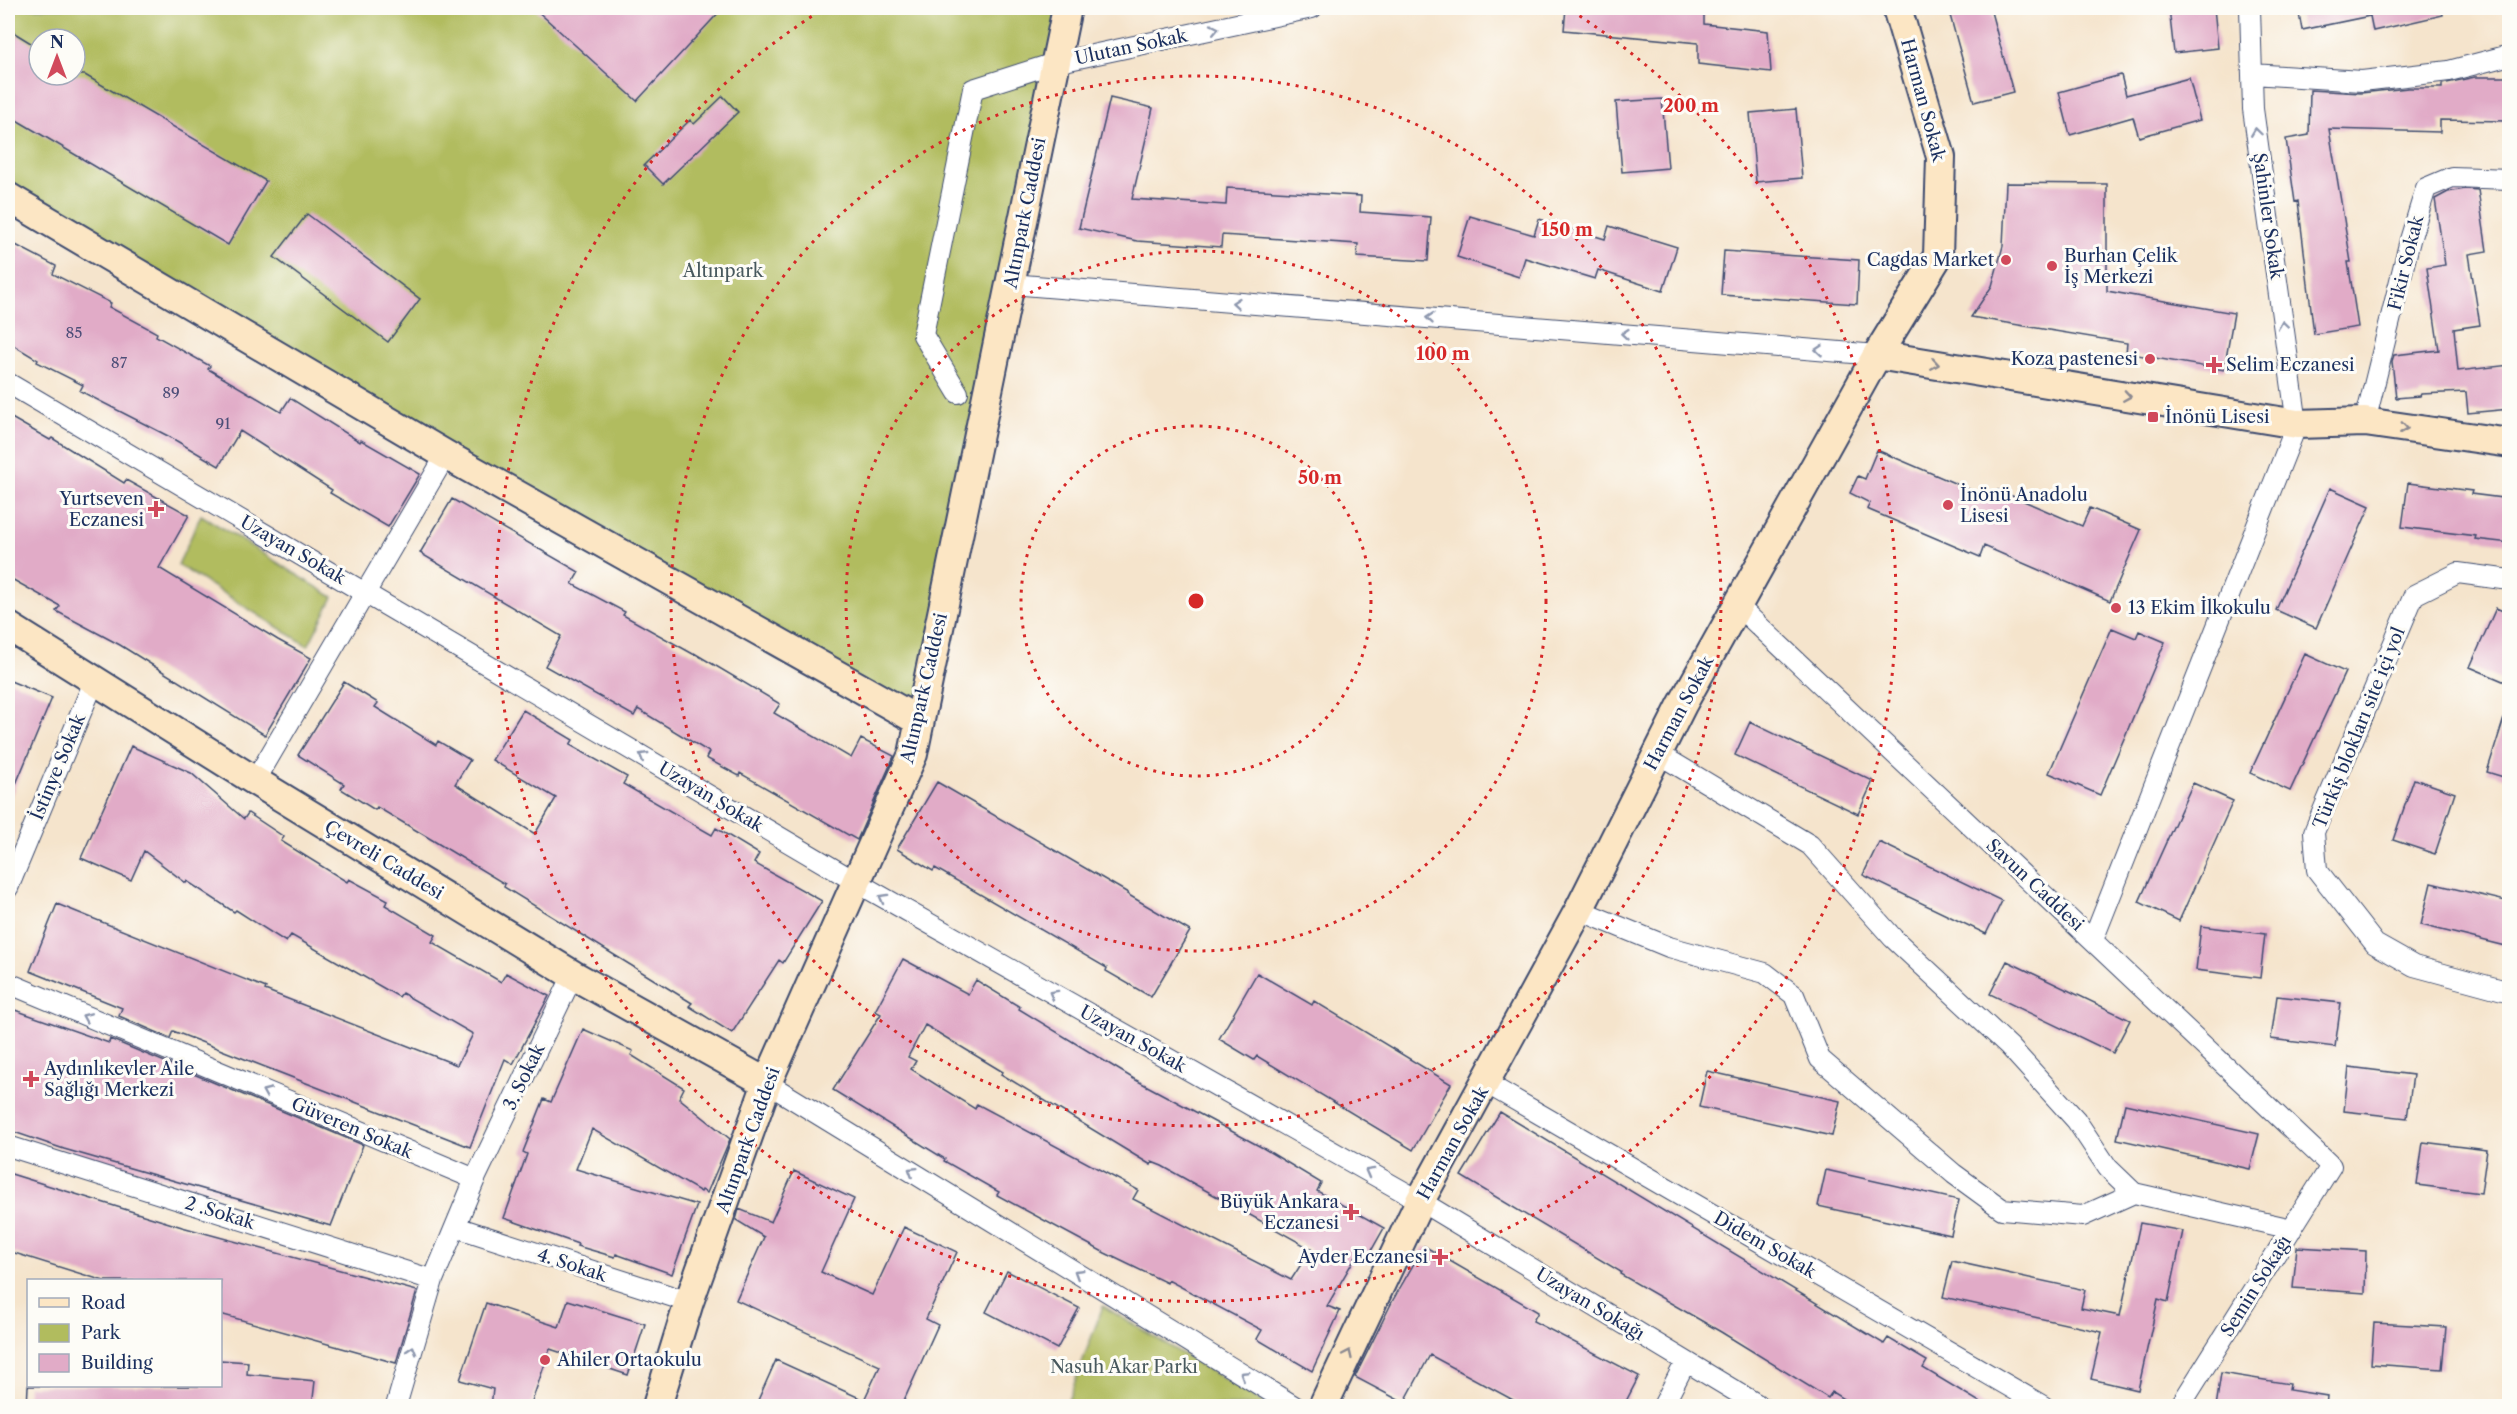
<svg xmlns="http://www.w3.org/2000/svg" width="2517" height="1414" viewBox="0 0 2517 1414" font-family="'Libre Caslon Text',serif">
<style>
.green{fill:#b1bc5e;stroke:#66765e;stroke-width:1.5;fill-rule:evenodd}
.building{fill:#e1abc7;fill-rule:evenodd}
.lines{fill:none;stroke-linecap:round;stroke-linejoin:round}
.street-casing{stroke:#3c4a6e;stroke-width:22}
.secondary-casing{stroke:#3c4a6e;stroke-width:32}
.street{stroke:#fff;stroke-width:20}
.secondary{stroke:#fce6c4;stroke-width:28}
.oneway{stroke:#8d97ae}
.oneway2{stroke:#8c8a91}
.ring{fill:none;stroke:#d62828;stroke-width:3;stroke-dasharray:3 6}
.poi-dot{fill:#d1495b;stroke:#fdfcf7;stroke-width:2}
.labels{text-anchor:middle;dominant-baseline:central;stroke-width:6;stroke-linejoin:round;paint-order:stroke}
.number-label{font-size:15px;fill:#4c4e78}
.street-label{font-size:18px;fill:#1b2f5e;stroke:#fdfcf7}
.poi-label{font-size:18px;fill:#1b2f5e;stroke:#fdfcf7;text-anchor:start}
.park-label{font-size:18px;fill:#48595e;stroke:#fdfcf7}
.centre{fill:#d62828;stroke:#fdfcf7;stroke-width:3}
.ring-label{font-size:18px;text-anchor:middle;font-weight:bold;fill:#d62828;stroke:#fdfcf7;stroke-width:6;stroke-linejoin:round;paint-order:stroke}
</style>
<rect width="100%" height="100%" fill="#fdfcf7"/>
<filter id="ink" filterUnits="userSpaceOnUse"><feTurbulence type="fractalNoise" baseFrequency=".0167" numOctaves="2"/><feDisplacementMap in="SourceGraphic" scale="12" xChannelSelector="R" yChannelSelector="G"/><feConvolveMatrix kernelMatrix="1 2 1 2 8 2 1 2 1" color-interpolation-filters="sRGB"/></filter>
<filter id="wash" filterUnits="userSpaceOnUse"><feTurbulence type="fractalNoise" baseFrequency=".008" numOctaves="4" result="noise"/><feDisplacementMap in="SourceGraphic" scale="24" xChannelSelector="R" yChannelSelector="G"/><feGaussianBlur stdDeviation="1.35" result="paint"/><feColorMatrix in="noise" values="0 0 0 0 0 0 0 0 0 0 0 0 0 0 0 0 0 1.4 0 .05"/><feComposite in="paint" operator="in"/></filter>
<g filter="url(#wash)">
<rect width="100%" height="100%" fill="#f5e4cc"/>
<path class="green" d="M8 8H1067L919 721 8 197ZM39 39H75V75H39Z
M201 515 333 597 308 646 178 565Z
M1103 1306 1269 1406H1066Z"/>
<g id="blocks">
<path class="building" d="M534 8H723L637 101Z
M1566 8H1704V24L1768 31 1771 72 1698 64V43L1564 30Z
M1948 8H1990L2013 92 1974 102Z
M2169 8H2214L2218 48 2174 53Z
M2298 8H2442L2443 15 2373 31 2370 16 2302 30Z
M8 29 39 48V75H85L266 181 228 245 8 115Z
M2121 75 2126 95 2189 78 2200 120 2139 137 2133 117 2070 135 2059 92Z
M2475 77H2510V121L2440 120V132L2329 129 2351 262H2348L2358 327 2314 334 2298 201 2295 202 2286 139 2309 135 2310 90 2361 93 2408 88H2442V84Z
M723 96 738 112 663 184 644 165 690 120 694 124Z
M1110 98 1153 108 1132 199 1226 205 1227 188 1361 196 1360 212 1431 217 1428 261 1357 257 1358 244 1222 235 1221 247 1137 241 1079 228Z
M1662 99 1668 168 1622 172 1616 102Z
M1796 109 1802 178 1756 182 1750 113Z
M2006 183 2107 184V291L2234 313 2224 370 2126 353 2127 343 1971 317 1992 286 2003 246Z
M2465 189 2478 190 2487 251 2469 254 2480 325 2454 329 2458 371 2510 365V409L2468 413 2466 392 2421 394 2420 396 2396 398 2392 361 2394 355 2439 350 2427 268 2445 265 2435 199 2448 192Z
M307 214 420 299 388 342 274 257Z
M1470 216 1534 235 1539 219 1605 239 1609 226 1677 247 1663 291 1598 270 1595 279 1525 258 1519 277 1457 257Z
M8 241 56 266 53 274 111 303 109 307 157 333 156 336 210 366 208 369 281 412 290 398 360 442 361 440 420 474 388 527 330 493 332 490 240 431 219 466 170 437 80 391 83 385 37 362 38 360 8 342Z
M1724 251 1859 260 1857 304 1721 295Z
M8 416 50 440 52 438 124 483 126 480 189 515 159 568 278 640 311 658 265 735 120 645 56 611 60 606 8 577Z
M1877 450 1994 500 1998 490 2082 526 2090 508 2141 530 2110 601 1984 546 1980 557 1867 509 1870 503 1850 493 1858 476 1865 479Z
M2408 483 2472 491 2471 494 2510 499V543L2475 539 2476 536 2402 527Z
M2330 488 2370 506 2316 628 2276 610Z
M452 499 579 572 572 584 625 612 623 615 693 654 694 653 780 704 774 713 851 758 861 739 894 756 857 840 740 773 739 776 706 758 709 752 638 709 634 716 545 666 561 636 420 553Z
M2496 608 2510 614V684L2470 667Z
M2112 628 2136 638 2139 631 2165 642 2100 795 2049 773Z
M2305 654 2345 672 2290 791 2250 773Z
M8 680 52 698 8 803Z
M344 682 378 703 375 707 436 745 438 741 470 760 455 784 535 834 556 798 492 760 523 710 573 740 570 745 627 777 623 784 712 835 716 828 759 854 754 863 822 901 783 963 779 960 732 1033 689 1006 692 1003 504 887 505 884 424 835 377 807 375 810 341 789 344 784 298 755Z
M2505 715 2510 716V779L2487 772Z
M1750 722 1873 781 1858 814 1735 755Z
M131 746 191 773 244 819 248 813 284 837 281 841 347 882 349 879 388 900 385 905 436 935 432 942 501 982 506 973 549 996 513 1064 505 1059 470 1147 173 1031 170 1038 119 1016 122 1008 30 971 57 904 266 988 265 990 457 1065 473 1034 402 993 399 997 291 935 286 942 236 910 234 912 187 881 186 883 144 851 131 880 81 858Z
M2414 779 2455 793 2435 854 2393 840Z
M937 782 1128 893 1127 894 1190 931 1151 997 1106 971 1107 968 935 868 933 871 897 849Z
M2193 783 2233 801 2179 921 2139 902Z
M1879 842 2002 901 1986 934 1863 875Z
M2431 883 2510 902V947L2421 925Z
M2201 926 2265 934 2260 978 2196 970Z
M903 959 968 994 976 980 1020 1007 1019 1009 1134 1079 1263 1148 1321 1183 1317 1191 1384 1228 1366 1260 1356 1256 1327 1306 1340 1311 1312 1371 1257 1339 1262 1330 1168 1280 1167 1283 1105 1253 997 1195 999 1192 944 1161 945 1159 833 1090 881 1014 875 1011ZM925 1025 1003 1072 1001 1074 1151 1165 1152 1162 1162 1166 1311 1249 1291 1280 1133 1199 1138 1190 977 1104 975 1109 911 1069 916 1061 908 1057Z
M2007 961 2130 1020 2113 1053 1990 994Z
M1257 973 1312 1005 1314 1001 1451 1084 1413 1150 1257 1056 1254 1060 1219 1039Z
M2277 996 2341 1003 2335 1047 2271 1039Z
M12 1009 109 1043 110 1039 363 1145 331 1226 64 1149 8 1130V1021Z
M583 1029 633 1051 631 1055 684 1088 679 1098 730 1139 707 1193 702 1190 701 1192 592 1129 576 1169 697 1205 672 1274 616 1254 615 1257 577 1246 578 1244 504 1218 527 1154 523 1152 544 1099 551 1102Z
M2349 1067 2413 1075 2407 1118 2344 1111Z
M1707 1071 1840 1101 1832 1136 1699 1107Z
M2125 1104 2259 1134 2250 1169 2117 1139Z
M1500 1112 1884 1344 1888 1338 1927 1361 1923 1368 1988 1407H1856L1832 1392 1828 1398 1721 1332 1620 1274 1621 1272 1461 1176Z
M2423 1142 2487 1150 2481 1193 2417 1185Z
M1826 1170 1959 1200 1951 1235 1818 1206Z
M794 1171 854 1199 821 1272 872 1295 904 1227 957 1252 926 1319 938 1325 901 1407H755L776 1360 864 1400 880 1366 736 1300 764 1237 736 1220 739 1209 771 1222Z
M8 1173 182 1227 417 1291 396 1363 220 1314V1281H104L8 1251Z
M2140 1223 2183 1231 2168 1302 2158 1299 2138 1390 2091 1379 2102 1332 1943 1297 1952 1261 2085 1290 2081 1308 2120 1316Z
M1424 1246 1538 1312 1533 1321 1639 1376 1623 1407H1526L1430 1355 1404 1403 1355 1377 1393 1300Z
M2297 1247 2366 1251 2365 1293 2293 1288Z
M1007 1271 1079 1308 1057 1349 986 1312Z
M568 1300 645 1324 628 1375 550 1349 530 1407H491L493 1389 460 1380 486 1303 559 1327Z
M2374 1323 2446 1327 2442 1369 2371 1364Z
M220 1360 248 1362 247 1374 315 1381 312 1407H27L28 1386H220Z
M2221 1373 2290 1384 2289 1390 2327 1396 2326 1407H2216Z"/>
</g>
</g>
<g filter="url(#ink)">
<use href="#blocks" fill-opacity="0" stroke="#3c4a6e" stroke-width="1.5"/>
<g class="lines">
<defs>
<path id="street" d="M2252 74 2362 81 2449 71 2510 55
M1011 284 1877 355
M8 383 856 882 1420 1201 1760 1406
M958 393 923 335 973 89 1055 63 1312 8
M2365 422 2410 240 2426 188 2452 177 2510 179
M2510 580 2458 573 2414 595 2314 832 2317 870 2375 944 2414 966 2510 992
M1738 606 2331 1166 2180 1406
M1657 753 1810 845 1893 938 2009 1046 2076 1120 2108 1168 2134 1193 2292 1229
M255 781 446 455
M8 888 95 679
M1579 910 1669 947 1765 973 1794 995 1820 1059 1954 1174 2002 1209 2083 1216 2134 1193
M2093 940 2297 424 2253 109 2250 8
M8 983 475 1179
M767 1083 1294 1406
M1486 1083 2043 1406
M8 1146 433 1280
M456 1227 689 1302
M396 1406 433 1280 475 1179 573 975
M1663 1406 1685 1363"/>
<path id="secondary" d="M8 197 446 455 919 721
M1877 355 2297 424 2365 422 2510 443
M8 626 255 781 573 975 767 1083
M657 1406 689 1302 767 1083 913 754 1067 8
M1323 1406 1420 1201 1579 910 1682 705 1877 355 1938 256 1941 157 1897 8"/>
</defs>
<use href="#street" class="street-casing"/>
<use href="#secondary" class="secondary-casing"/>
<use href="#street" class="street"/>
<use href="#secondary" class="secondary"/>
</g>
<defs><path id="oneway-chevron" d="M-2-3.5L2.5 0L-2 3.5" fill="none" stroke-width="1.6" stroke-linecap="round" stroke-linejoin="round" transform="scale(1.5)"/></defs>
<g class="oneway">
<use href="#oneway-chevron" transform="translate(1215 29) rotate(-12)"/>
<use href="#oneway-chevron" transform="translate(2256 132) rotate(-98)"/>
<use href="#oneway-chevron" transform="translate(1236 303) rotate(-175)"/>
<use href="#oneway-chevron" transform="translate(1430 318) rotate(-175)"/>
<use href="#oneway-chevron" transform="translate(2283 325) rotate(-98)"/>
<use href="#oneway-chevron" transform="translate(1625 334) rotate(-175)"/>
<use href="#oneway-chevron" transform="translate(1819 350) rotate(-175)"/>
<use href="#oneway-chevron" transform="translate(643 756) rotate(-149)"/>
<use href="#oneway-chevron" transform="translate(883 898) rotate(-151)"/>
<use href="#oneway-chevron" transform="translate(1053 994) rotate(-151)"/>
<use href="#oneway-chevron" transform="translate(86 1017) rotate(-157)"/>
<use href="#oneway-chevron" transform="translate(266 1092) rotate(-157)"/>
<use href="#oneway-chevron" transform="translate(912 1171) rotate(-148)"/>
<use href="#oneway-chevron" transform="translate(1369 1172) rotate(-151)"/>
<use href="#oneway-chevron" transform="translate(1078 1273) rotate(-148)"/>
<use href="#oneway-chevron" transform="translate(412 1350) rotate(-73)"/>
<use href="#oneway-chevron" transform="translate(1244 1375) rotate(-148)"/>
</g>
<g class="oneway2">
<use href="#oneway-chevron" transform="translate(1935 364) rotate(9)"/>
<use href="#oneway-chevron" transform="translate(2127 396) rotate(9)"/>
<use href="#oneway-chevron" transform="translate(2404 428) rotate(8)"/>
<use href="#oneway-chevron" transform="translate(1348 1354) rotate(-65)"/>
</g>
</g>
<g class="ring">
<circle cx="1196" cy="601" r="175"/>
<circle cx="1196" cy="601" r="350"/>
<circle cx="1196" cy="601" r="525"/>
<path d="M1572 11A700 700 0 1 1 820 11"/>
</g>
<g class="poi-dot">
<circle cx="2006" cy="260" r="6"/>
<circle cx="2052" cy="266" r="6"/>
<circle cx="2150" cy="359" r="6"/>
<path d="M2211 356h6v6h6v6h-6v6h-6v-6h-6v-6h6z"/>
<rect x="2147" y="411" width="12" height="12" rx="3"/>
<circle cx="1948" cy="505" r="6"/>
<path d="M153 500h6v6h6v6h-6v6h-6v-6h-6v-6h6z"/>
<circle cx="2116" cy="608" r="6"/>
<path d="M28 1070h6v6h6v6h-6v6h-6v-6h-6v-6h6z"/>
<path d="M1348 1203h6v6h6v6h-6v6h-6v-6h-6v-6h6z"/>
<path d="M1437 1248h6v6h6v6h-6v6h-6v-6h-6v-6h6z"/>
<circle cx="545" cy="1360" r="6"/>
</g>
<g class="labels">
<g class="number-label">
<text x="74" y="332">85</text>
<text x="119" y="362">87</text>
<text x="171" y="392">89</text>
<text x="223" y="423">91</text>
</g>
<g class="street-label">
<text transform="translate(1131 47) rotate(-12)">Ulutan Sokak</text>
<text transform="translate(1923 100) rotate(75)">Harman Sokak</text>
<text transform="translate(1025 213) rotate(-79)">Altınpark Caddesi</text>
<text transform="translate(2268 216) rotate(82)">Şahinler Sokak</text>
<text transform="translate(2406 263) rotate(-76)">Fikir Sokak</text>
<text transform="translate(293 550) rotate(30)">Uzayan Sokak</text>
<text transform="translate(924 688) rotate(-77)">Altınpark Caddesi</text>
<text transform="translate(1679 713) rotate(-62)">Harman Sokak</text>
<text transform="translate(2359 728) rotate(-68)">Türkiş blokları site içi yol</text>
<text transform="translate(58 767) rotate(-67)">İstinye Sokak</text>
<text transform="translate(711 797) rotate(31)">Uzayan Sokak</text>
<text transform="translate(384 860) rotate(31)">Çevreli Caddesi</text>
<text transform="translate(2035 885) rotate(43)">Savun Caddesi</text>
<text transform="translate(1133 1039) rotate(29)">Uzayan Sokak</text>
<text transform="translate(524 1077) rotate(-64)">3. Sokak</text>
<text transform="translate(352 1128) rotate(23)">Güveren Sokak</text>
<text transform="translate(748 1140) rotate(-70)">Altınpark Caddesi</text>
<text transform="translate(1453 1143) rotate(-61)">Harman Sokak</text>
<text transform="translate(220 1213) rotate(17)">2 .Sokak</text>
<text transform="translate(1765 1245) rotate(30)">Didem Sokak</text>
<text transform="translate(572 1265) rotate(18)">4. Sokak</text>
<text transform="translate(2256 1286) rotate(-58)">Semin Sokağı</text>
<text transform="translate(1590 1304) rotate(31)">Uzayan Sokağı</text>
</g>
<g class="poi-label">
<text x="2064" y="256">Burhan Çelik<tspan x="2064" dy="21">İş Merkezi</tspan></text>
<text x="1994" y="260" text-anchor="end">Cagdas Market</text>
<text x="2138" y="359" text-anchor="end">Koza pastenesi</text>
<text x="2226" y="365">Selim Eczanesi</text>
<text x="2165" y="417">İnönü Lisesi</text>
<text x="1960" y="495">İnönü Anadolu<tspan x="1960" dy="21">Lisesi</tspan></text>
<text x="144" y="499" text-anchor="end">Yurtseven<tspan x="144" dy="21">Eczanesi</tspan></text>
<text x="2128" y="608">13 Ekim İlkokulu</text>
<text x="44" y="1069">Aydınlıkevler Aile<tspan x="44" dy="21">Sağlığı Merkezi</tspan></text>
<text x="1339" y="1202" text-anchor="end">Büyük Ankara<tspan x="1339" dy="21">Eczanesi</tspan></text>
<text x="1428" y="1257" text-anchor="end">Ayder Eczanesi</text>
<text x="557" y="1360">Ahiler Ortaokulu</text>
</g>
<g class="park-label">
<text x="723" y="271">Altınpark</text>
<text x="1124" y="1367">Nasuh Akar Parkı</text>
</g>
</g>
<circle cx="1196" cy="601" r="9" class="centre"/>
<g class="ring-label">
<text x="1691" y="112">200 m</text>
<text x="1567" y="236">150 m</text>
<text x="1443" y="360">100 m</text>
<text x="1320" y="484">50 m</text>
</g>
<rect width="2517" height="1414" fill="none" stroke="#fdfcf7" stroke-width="30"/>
<rect x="27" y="1279" width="195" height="108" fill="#fdfcf7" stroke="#a3aaba" stroke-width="1.5"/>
<rect x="39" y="1298" width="30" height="9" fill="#fce6c4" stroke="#a3aaba" stroke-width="1.5"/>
<text x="81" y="1309" font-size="18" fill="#1b2f5e">Road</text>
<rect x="39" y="1324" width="30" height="18" fill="#b1bc5e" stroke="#a3aaba" stroke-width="1.5"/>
<text x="81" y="1339" font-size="18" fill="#1b2f5e">Park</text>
<rect x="39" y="1354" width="30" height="18" fill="#e1abc7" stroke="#a3aaba" stroke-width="1.5"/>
<text x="81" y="1369" font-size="18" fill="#1b2f5e">Building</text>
<g transform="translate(57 57)"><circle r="28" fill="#fdfcf7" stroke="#a3aaba" stroke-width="1.5"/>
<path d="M0-4.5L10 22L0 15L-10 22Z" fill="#d1495b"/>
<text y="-9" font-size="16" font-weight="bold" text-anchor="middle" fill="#1b2f5e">N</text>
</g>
</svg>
